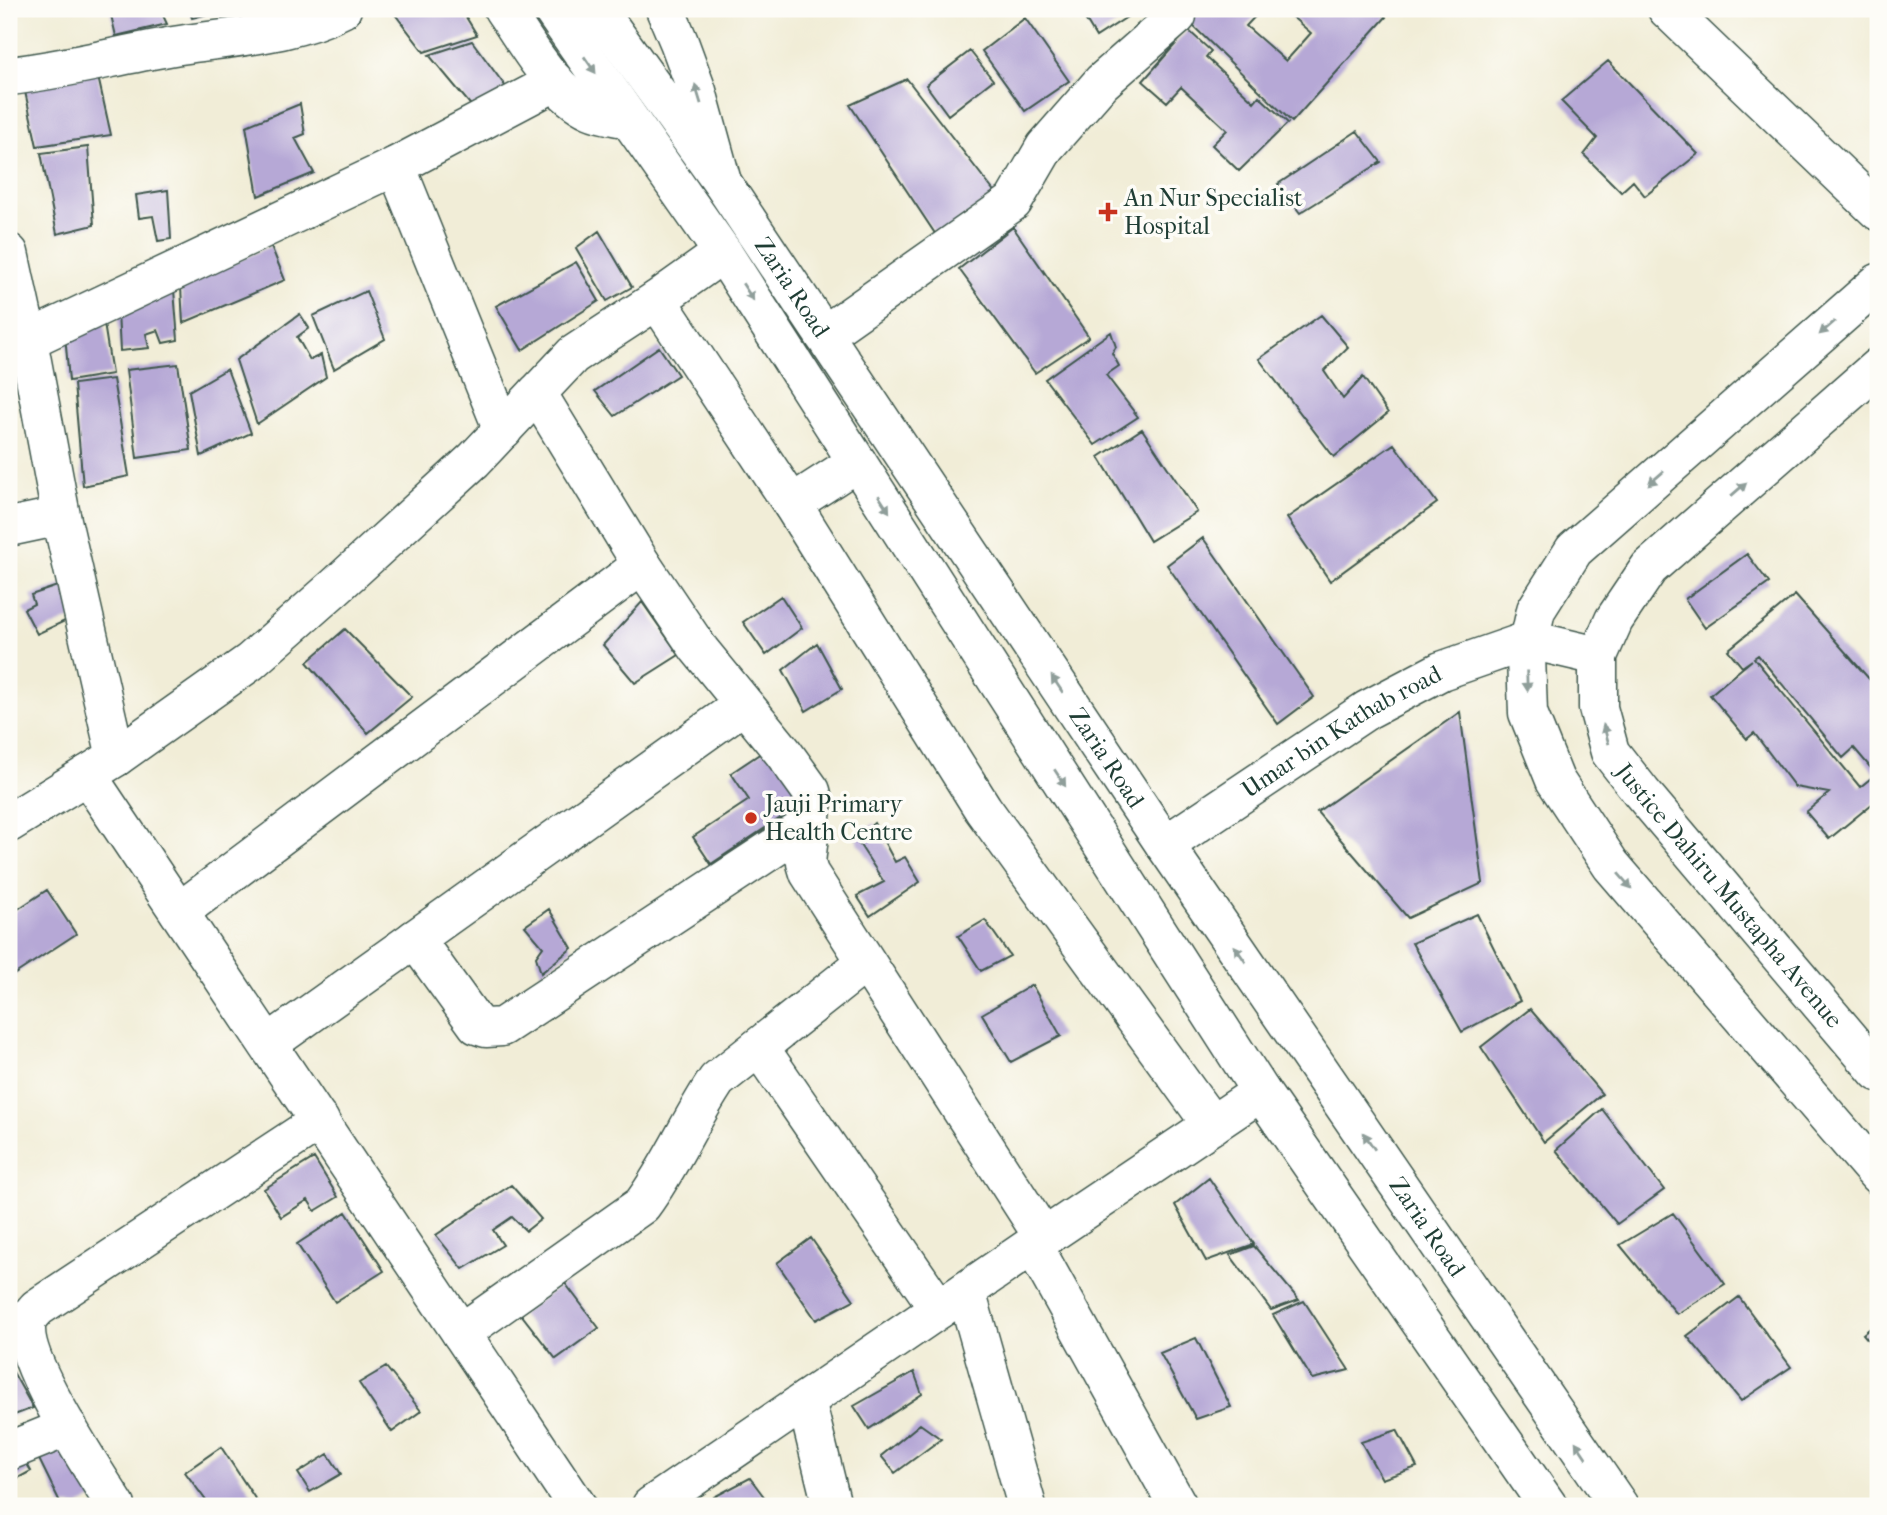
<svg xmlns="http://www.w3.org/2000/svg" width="1887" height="1515" viewBox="0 0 1887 1515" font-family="'IM FELL French Canon',serif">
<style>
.building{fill:#b6a8d6;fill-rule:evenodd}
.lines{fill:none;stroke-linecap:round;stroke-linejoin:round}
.minor-casing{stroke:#3e574c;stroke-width:41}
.major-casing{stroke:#3e574c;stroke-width:41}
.highway-casing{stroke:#3e574c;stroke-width:41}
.minor{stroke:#fff;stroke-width:38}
.major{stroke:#fff;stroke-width:38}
.highway{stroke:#fff;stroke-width:38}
.oneway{fill:#8f9e9a}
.poi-dot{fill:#c8321e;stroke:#fdfcf7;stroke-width:2.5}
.labels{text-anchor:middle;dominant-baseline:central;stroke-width:7;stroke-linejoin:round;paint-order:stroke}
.poi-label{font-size:24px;fill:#1f3d34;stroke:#fdfcf7;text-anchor:start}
.street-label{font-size:24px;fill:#1f3d34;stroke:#fdfcf7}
</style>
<rect width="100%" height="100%" fill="#fdfcf7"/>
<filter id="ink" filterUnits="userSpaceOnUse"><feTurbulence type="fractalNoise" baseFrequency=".0143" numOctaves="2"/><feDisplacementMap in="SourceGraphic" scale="14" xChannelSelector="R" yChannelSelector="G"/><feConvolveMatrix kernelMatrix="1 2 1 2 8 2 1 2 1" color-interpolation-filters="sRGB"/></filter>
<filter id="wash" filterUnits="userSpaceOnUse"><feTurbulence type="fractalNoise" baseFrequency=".00686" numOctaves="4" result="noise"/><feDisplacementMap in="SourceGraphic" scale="28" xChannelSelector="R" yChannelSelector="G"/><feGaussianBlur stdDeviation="1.57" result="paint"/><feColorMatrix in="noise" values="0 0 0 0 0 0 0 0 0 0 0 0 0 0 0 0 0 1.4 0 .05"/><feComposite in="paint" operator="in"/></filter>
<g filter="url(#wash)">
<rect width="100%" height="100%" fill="#f1edd7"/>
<g id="blocks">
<path class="building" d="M116 9H160L167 24 116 36 110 11Z
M189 9H223L224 10 192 18Z
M391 9H461L477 35 424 52Z
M1079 9H1122L1127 17 1096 37Z
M1202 9H1262L1246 26 1286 61 1311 33 1283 9H1377L1386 17 1292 122 1189 22Z
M1025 18 1069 81 1025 111 982 51Z
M1188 30 1211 51 1206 57 1254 102 1259 96 1288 123 1239 171 1212 145 1227 130 1181 87 1167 102 1143 81Z
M472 41 511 94 474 109 429 55Z
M970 51 993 80 948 115 926 85Z
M1608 61 1698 154 1645 196 1633 181 1621 192 1584 155 1597 138 1561 101Z
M97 72 111 135 37 146 24 87Z
M907 79 996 194 938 238 850 105Z
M300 104 305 134 295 138 314 173 258 196 246 126Z
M1357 131 1381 162 1300 213 1278 184Z
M88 147 94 225 57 234 41 153Z
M168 190 171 239 158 241 153 216 139 218 136 195Z
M1013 227 1089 337 1035 373 959 269Z
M599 231 632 287 607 301 576 248Z
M271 246 285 280 183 323 181 287Z
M576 262 599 301 522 350 496 306Z
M174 290 178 340 163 343 158 330 146 334 149 348 120 351 118 312Z
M366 291 385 339 334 369 313 316Z
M300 314 309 328 297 337 310 360 321 355 326 377 257 424 236 360Z
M1321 315 1348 347 1324 371 1343 399 1363 377 1388 413 1334 457 1259 359Z
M103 317 112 374 69 381 65 334Z
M1111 332 1116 347 1112 353 1119 366 1106 375 1138 417 1095 445 1045 379Z
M659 347 678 375 615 416 595 391Z
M178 364 191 450 137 458 126 370Z
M227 369 251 433 201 456 189 391Z
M113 379 129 476 83 486 74 384Z
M1142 429 1197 512 1150 541 1099 457Z
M1394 444 1437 503 1330 581 1287 518Z
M1203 538 1314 697 1278 724 1167 565Z
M1747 554 1769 583 1705 628 1685 599Z
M72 581 80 614 37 634 24 609 34 604 31 595Z
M1795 595 1878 689V799L1829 839 1806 812 1829 793 1795 787 1754 733 1747 739 1710 695 1752 660 1742 667 1728 650ZM1758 655 1843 758 1854 748 1876 774 1860 787 1754 658Z
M781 596 802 628 766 655 743 622Z
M642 602 679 655 635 683 603 645Z
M345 629 412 697 368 733 307 662Z
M817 643 842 689 806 711 783 670Z
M1460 712 1483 883 1408 918 1317 812Z
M773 745 809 799 711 864 693 837 749 800 731 773Z
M874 823 895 862 905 857 920 882 870 916 857 896 884 882 856 839Z
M47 890 76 934 9 978V915Z
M549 909 572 948 541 973 536 957 543 947 525 926Z
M1477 914 1520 1001 1462 1032 1412 943Z
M985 920 1010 956 981 971 958 936Z
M1032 985 1061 1036 1011 1062 982 1014Z
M1530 1009 1602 1094 1544 1142 1481 1047Z
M1602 1109 1664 1190 1617 1224 1556 1150Z
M314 1158 338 1197 315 1211 308 1200 281 1217 264 1189Z
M1209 1178 1254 1244 1206 1261 1175 1205Z
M511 1185 541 1219 526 1231 512 1217 493 1230 503 1245 463 1269 436 1235Z
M346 1212 384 1271 335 1302 297 1244Z
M1673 1213 1725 1284 1677 1314 1620 1245Z
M811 1238 854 1300 816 1320 777 1263Z
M1254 1246 1299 1300 1271 1310 1230 1255Z
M565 1283 599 1328 556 1359 521 1314Z
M1739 1297 1791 1367 1741 1401 1687 1336Z
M1304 1301 1349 1370 1312 1379 1273 1315Z
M1878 1322V1352L1863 1334Z
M1196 1338 1231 1407 1196 1419 1160 1353Z
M9 1365 33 1408 9 1417Z
M386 1367 421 1411 392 1432 359 1383Z
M914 1372 922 1394 869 1429 854 1406Z
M920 1424 941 1439 895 1473 881 1456Z
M1397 1430 1417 1467 1382 1479 1361 1442Z
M63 1434 98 1497 77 1506H62L33 1447Z
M221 1447 260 1506H210L185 1472Z
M20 1452 31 1471 9 1483V1458Z
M328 1454 341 1474 310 1492 298 1473Z
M750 1478 771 1506H718L714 1497Z"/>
</g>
</g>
<g filter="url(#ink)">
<use href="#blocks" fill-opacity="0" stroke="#3e574c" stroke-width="2"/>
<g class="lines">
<defs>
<g id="minor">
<path d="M1667 9 1878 211"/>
<path d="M9 76C63 70 115 56 168 47 224 37 291 36 342 9"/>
<path d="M396 166 503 430"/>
<path d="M9 253 28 340 61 516 116 757"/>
<path d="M1878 283 1574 550 1536 610 1526 656 1528 713 1555 780 1611 865 1878 1175"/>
<path d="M657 300 792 504 983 809 1212 1125"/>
<path d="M824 335 1013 202 1045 147 1102 82 1177 16"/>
<path d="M9 346 28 340 396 166 555 82"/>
<path id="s1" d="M1878 367 1649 568 1614 620 1598 656V708L1610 752 1642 793 1878 1072"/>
<path d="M537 393 642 565 698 648 783 752 811 791 813 799 806 863 809 873 1044 1238"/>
<path d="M792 504 857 462"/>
<path d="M9 527 61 516"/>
<path d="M87 775 577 1506"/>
<path d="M9 823 116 757 250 662 335 587 474 460 573 355 657 300 723 253"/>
<path id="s2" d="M1165 845 1367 710 1441 671 1530 640 1598 656"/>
<path d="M179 912 642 565"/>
<path d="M415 939 477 1025 486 1028 502 1027 810 824"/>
<path d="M268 1044 743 705"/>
<path d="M759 1047 939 1309"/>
<path d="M1033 1245 1178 1506"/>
<path d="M966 1291 1027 1506"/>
<path d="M461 1333 642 1205C671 1166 690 1120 717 1080L865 963"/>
<path d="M806 1400 832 1506"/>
<path d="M9 1451 68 1427"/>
<path d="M116 1506C95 1473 18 1357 27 1321 28 1317 34 1312 37 1308L320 1121"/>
<path d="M651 1506 1033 1245 1261 1092"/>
</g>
<path id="major" d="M503 9C527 43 552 92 591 110 602 115 616 116 628 119
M665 9 679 42 697 91 722 182"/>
<g id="highway">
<path d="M552 9 723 253 1261 1092 1548 1506"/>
<path id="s3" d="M597 9 723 184 1165 845 1619 1506"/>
</g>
</defs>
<use href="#minor" class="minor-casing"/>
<use href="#major" class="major-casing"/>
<use href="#highway" class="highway-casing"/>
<use href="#minor" class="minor"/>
<use href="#major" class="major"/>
<use href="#highway" class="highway"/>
</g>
<defs><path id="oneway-solid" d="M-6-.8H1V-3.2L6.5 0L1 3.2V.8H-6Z" transform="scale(1.75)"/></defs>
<g class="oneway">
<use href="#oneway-solid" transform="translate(590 65) rotate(55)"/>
<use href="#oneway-solid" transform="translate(698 94) rotate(-107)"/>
<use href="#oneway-solid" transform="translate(748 292) rotate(57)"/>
<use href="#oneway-solid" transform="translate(1827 328) rotate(139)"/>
<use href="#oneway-solid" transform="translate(1656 478) rotate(139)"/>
<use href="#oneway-solid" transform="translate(1739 489) rotate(-41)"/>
<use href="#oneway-solid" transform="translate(884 504) rotate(57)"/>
<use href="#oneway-solid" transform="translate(1527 681) rotate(88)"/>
<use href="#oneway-solid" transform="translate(1057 684) rotate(-124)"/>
<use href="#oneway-solid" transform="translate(1606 734) rotate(-106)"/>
<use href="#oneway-solid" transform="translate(1060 778) rotate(57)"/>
<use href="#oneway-solid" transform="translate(1625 881) rotate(49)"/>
<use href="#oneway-solid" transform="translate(1240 954) rotate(-125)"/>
<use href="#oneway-solid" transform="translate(1369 1141) rotate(-124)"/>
<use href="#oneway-solid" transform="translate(1581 1450) rotate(-124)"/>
</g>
</g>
<g class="poi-dot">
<path d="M1104.5 201.5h7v7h7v7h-7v7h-7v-7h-7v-7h7z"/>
<circle cx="751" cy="818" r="7"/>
</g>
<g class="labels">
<g class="poi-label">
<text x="1124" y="198">An Nur Specialist<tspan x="1124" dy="28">Hospital</tspan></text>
<text x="765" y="804">Jauji Primary<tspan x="765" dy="28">Health Centre</tspan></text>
</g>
<g class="street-label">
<text stroke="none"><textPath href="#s3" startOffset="340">Zaria Road</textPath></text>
<text stroke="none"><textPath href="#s2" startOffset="210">Umar bin Kathab road</textPath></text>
<text stroke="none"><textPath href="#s3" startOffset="906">Zaria Road</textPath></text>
<text stroke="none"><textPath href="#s1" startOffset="691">Justice Dahiru Mustapha Avenue</textPath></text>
<text stroke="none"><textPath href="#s3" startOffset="1474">Zaria Road</textPath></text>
</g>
</g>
<rect width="1887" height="1515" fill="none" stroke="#fdfcf7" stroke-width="35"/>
</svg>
